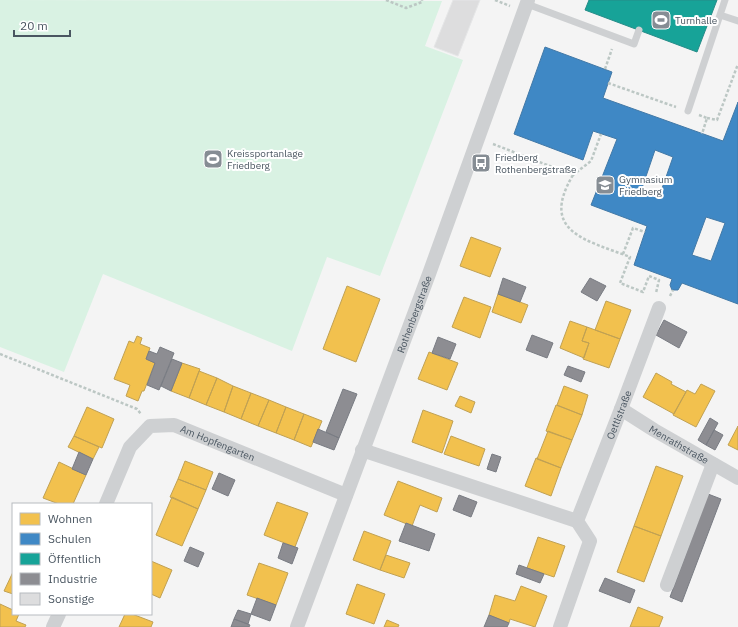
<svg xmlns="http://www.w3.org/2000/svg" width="738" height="627" viewBox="0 0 738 627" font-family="'IBM Plex Sans',sans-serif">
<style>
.garden{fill:#d9f2e3}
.homes{fill:#f2c14e;stroke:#c0a154}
.schools{fill:#3f88c5;stroke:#4279a7;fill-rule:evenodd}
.public{fill:#17a398;stroke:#268c88}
.industry{fill:#8d8d92;stroke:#797c83}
.building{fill:#ddddde;stroke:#e5e6e7}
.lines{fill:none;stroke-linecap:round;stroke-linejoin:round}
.path{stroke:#bcc7c4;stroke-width:2.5;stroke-dasharray:3 2;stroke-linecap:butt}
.lane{stroke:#ced0d2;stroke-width:7}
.street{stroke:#ced0d2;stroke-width:14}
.labels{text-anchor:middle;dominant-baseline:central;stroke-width:4;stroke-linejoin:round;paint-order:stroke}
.poi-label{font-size:10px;fill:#4a5661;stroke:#fff;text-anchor:start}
.street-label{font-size:10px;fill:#4a5661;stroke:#fff}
</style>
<rect width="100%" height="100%" fill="#f4f4f4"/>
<path class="garden" d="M0 0 442 1 425 46 463 60 380 276 327 257 292 351 103 274 64 372 0 347Z"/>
<path class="homes" d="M471 237 501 248 490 277 460 266Z
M347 286 380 299 356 362 323 349Z
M498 294 528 305 521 323 492 312Z
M464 297 491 307 480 338 452 327Z
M606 301 631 310 620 339 595 330Z
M570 321 587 327 582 341 589 343 584 358 560 348Z
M587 327 620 339 609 368 583 359 589 343 582 341Z
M137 336 142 338 140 344 150 348 146 359 155 363 144 391H142L138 401 126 396 130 385 114 379 129 341 134 343Z
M429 352 458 363 447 390 418 379Z
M182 363 200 369 189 398 171 391Z
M199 371 217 378 206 405 189 398Z
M656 373 672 382 671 384 686 392 674 414 643 397Z
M217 378 233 386 224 412 206 405Z
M701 384 715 391 696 427 673 415 687 390 695 394Z
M233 386 251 393 241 419 224 412Z
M564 386 588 395 582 415 557 405Z
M251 393 269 400 258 426 241 419Z
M460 396 475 402 471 413 455 406Z
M269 400 286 407 276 433 258 426Z
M556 405 582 415 572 440 546 431Z
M87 407 114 419 102 448 74 436Z
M286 407 304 414 294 440 276 433Z
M423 410 453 421 442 453 412 442Z
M304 414 322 421 311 447 294 440Z
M738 426V450L728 445Z
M548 431 572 440 561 468 537 459Z
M74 436 99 447 93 459 68 447Z
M451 436 485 449 479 466 444 454Z
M536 458 561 468 551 496 525 486Z
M185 461 213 472 206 490 178 479Z
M59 462 86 475 73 504H59L43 498Z
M656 466 683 476 661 536 634 526Z
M178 479 206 490 198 509 170 497Z
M398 481 442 498 437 512 420 505 412 526 384 515Z
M172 497 198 509 182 546 156 535Z
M277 502 308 513 295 547 264 535Z
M634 526 661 536 644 582 617 572Z
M364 531 391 541 380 570 353 560Z
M538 537 565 546 554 577 527 568Z
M386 555 410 563 404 578 380 570Z
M151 561 172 570 160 598 151 594Z
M259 563 288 573 276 605 247 595Z
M13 572V594L4 591Z
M357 584 385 594 374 624 346 614Z
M521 586 547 596 535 627 510 619 509 623 489 615 495 595 515 601Z
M0 604 13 610V614H19L16 621 26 625 25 627H0Z
M638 607 663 617 659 627H630Z
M125 614H132L153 622 151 627H119Z
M387 620 399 625 398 627H384Z"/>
<path class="schools" d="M545 47 612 72 603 98 723 141 738 102V304L682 283 678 290H672L670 285 672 279 634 265 647 226 591 205 617 139 593 131 583 160 514 134ZM655 150 673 157 659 197 641 191ZM706 217 725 223 711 261 692 255Z"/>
<path class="public" d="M589 0H717L697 52 585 10Z"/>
<path class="industry" d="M503 278 526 287 520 302 498 294Z
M590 278 606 286 597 301 581 292Z
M664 320 687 332 679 348 656 335Z
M532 335 553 343 547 358 526 350Z
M438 337 456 344 450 359 432 353Z
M160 347 174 353 159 390 147 385 155 363 146 359 149 351 157 354Z
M172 359 182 363 171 391 161 386Z
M568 366 585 372 581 382 564 375Z
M343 389 357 394 339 438 326 432Z
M710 418 718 423 706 445 698 440Z
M318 429 339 438 334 450 313 442Z
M714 430 723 435 715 450 706 445Z
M79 452 93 459 86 475 72 469Z
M492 454 501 457 496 472 487 469Z
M219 473 235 480 228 496 212 489Z
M708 494 721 499 682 602 670 597Z
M459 495 477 502 471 517 453 510Z
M406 523 435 534 429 551 399 541Z
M283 543 298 548 292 564 278 558Z
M190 547 204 553 198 567 184 561Z
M519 565 544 574 540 583 516 574Z
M605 578 635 590 630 603 599 591Z
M257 598 276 605 270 621 251 614Z
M238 610 251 614 248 624 234 619Z
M489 615 509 623 507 627H484Z
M234 619 250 625 249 627H231Z"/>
<path class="building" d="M453 0H480L458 56 434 47Z"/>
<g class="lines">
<path class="path" d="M386 0 406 8 422 2V0
M495 0 510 6
M605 69 612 49
M608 83 676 107
M699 115 707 118 702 134
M707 118 717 120 738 64
M493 144 573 175 591 161 601 134
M573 175C539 232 586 240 630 257L620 283 643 292 649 276 659 280 656 293
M623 254 633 228 645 232
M670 296 673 290
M0 354 137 409 141 414"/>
<path class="lane" d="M527 4 634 44 639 30
M720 15 738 21
M688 111 725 0"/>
<g class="street">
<path id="s1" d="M621 409 654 430 738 478"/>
<path d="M362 450 577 521"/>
<path id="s2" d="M106 504 130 447 150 426 174 425 346 495"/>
<path d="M667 585 713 464"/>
<path d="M53 627 59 614"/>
<path id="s3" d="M297 627 429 274 528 0"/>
<path id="s4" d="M560 627 590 541 577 521 621 409 659 308"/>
</g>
</g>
<defs>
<symbol id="stadium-square" viewBox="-11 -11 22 22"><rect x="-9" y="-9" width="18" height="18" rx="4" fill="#868d94" stroke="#fff"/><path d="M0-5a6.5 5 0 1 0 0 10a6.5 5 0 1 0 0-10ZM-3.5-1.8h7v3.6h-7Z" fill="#fff"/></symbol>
<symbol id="bus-square" viewBox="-11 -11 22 22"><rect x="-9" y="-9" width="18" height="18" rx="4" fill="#868d94" stroke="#fff"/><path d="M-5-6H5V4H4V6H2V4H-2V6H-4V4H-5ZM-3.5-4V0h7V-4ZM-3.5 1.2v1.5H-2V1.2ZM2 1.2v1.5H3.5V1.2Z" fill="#fff"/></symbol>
<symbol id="school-square" viewBox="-11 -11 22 22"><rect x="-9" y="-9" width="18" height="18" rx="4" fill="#868d94" stroke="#fff"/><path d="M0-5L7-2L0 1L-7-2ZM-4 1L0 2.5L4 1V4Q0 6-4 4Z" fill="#fff"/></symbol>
</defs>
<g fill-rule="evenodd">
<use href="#stadium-square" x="650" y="9" width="22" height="22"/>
<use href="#stadium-square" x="202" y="148" width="22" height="22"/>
<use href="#bus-square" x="470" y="152" width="22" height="22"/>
<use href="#school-square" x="594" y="174" width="22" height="22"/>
</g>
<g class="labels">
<g class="poi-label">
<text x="675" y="20">Turnhalle</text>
<text x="227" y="153">Kreissportanlage<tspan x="227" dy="12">Friedberg</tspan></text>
<text x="495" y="157">Friedberg<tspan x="495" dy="12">Rothenbergstraße</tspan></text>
<text x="619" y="179">Gymnasium<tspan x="619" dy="12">Friedberg</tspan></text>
</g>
<g class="street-label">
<text stroke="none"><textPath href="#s3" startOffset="334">Rothenbergstraße</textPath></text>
<text stroke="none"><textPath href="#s4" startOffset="229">Oettlstraße</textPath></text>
<text stroke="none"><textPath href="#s2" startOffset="162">Am Hopfengarten</textPath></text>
<text stroke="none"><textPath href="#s1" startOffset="68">Menrathstraße</textPath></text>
</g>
</g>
<rect x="12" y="503" width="140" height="112" fill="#ffffff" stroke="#b7bbc0"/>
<rect x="20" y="513" width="20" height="12" fill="#f2c14e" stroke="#b7bbc0"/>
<text x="48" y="523" font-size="12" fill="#4a5661">Wohnen</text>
<rect x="20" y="533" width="20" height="12" fill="#3f88c5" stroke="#b7bbc0"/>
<text x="48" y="543" font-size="12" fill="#4a5661">Schulen</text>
<rect x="20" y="553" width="20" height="12" fill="#17a398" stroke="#b7bbc0"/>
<text x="48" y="563" font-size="12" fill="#4a5661">Öffentlich</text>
<rect x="20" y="573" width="20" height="12" fill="#8d8d92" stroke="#b7bbc0"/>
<text x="48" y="583" font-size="12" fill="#4a5661">Industrie</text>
<rect x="20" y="593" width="20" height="12" fill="#ddddde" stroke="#b7bbc0"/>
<text x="48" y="603" font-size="12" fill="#4a5661">Sonstige</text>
<path d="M14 30v6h56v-6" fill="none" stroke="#4a5661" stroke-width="2"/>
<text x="20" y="30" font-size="12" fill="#4a5661" stroke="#ffffff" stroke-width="3" paint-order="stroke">20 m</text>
</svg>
